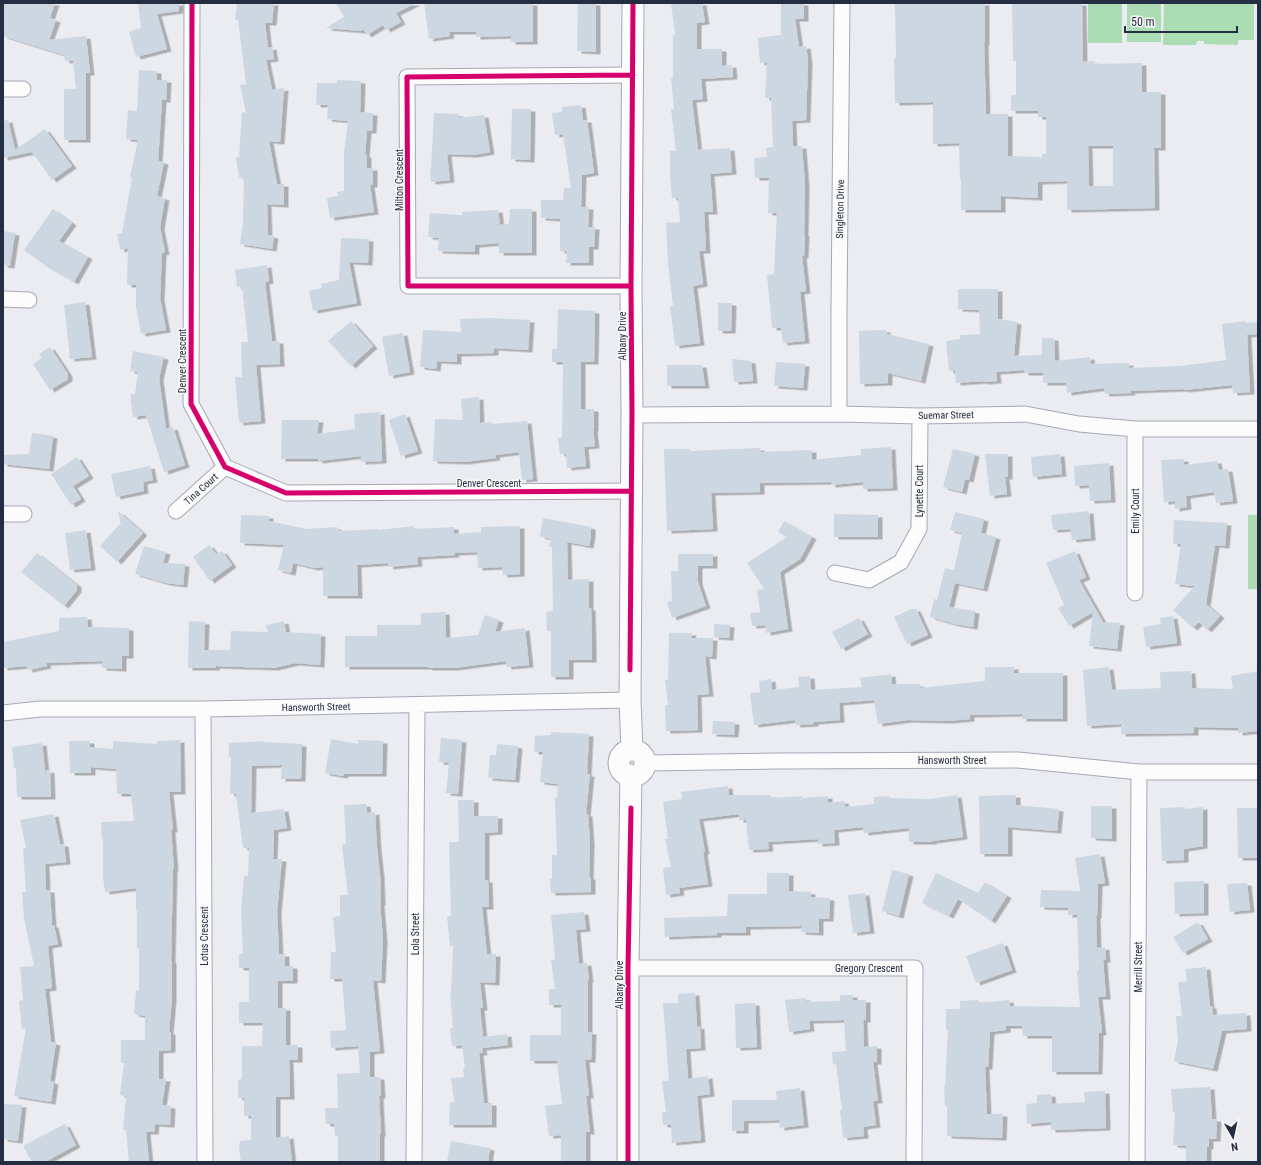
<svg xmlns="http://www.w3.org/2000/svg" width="1261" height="1165" viewBox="0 0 1261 1165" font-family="'Roboto Condensed',sans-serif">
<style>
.green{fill:#acdcb4}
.building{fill:#ccd7e2;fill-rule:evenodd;filter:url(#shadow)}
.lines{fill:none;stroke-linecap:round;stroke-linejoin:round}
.street-casing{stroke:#a5a9b6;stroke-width:17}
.secondary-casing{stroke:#a5a9b6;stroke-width:23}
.street{stroke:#fcfcfd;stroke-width:15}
.secondary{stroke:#fcfcfd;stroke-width:21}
.cycleway-casing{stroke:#f8f8f8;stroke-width:8}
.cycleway{stroke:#d6006c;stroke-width:5}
.labels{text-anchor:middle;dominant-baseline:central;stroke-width:3;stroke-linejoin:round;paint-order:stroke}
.street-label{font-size:10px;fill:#242d42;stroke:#f8f8f8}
</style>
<defs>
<filter id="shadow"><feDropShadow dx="4.5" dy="2.5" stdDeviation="0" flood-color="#0004"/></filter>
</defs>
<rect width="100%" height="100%" fill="#eaecf2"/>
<path class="green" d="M1088 3H1122V43H1088Z
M1127 3H1161V42H1127Z
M1164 3H1254V40H1238V45L1204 44V41H1197L1196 45H1163Z
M1248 515H1258V589H1248Z"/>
<path class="building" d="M3 3H55L50 18 56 20 49 40 86 36 90 73H86V140H64V89H76L73 60 65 61 64 55 3 36Z
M138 3H179V11L157 14 167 49 136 57 129 32 141 28Z
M237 3H274L272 23H265L268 48 272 47 274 59 266 60 272 90 284 88 280 142 269 141 277 184H284V205L267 204 268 235 274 236 272 249 240 244 243 221 244 177 239 178 236 157H239L242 112 246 113 240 85 246 84 238 20H235Z
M336 3H416L396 13 401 22 386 30 383 25 367 35 363 29 361 31 326 28 344 17Z
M424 3H533V42H511V36L476 37V32H449L450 36 429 39Z
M578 3H596V52L577 51Z
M671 3H702L705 22 697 23V49H722V66L732 65 733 77 701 79 703 99 692 100 698 150 730 148 732 172 710 174 713 212H704L706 251H699L703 284 693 286 700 343 675 346 670 306H673L668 263 666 223 680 222 678 198H672L670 177V151H676L671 109H674L671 78H673V35H675Z
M781 3H804V19H795L799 47 806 46 808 61 806 120 792 121 793 146H802L805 185 804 234H805L804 256H802L806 291 800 292 805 341 783 343 781 328H772L767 275 774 274 777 213H768L769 178H755L754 158 767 157 766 148 773 147 771 98H765L767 62 760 63 758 38 781 35Z
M895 3H985V43H984L986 114H1008V156L1042 157V154H1046V117H1038V111H1011V95H1016V61H1013L1012 3H1082L1083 62 1094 61V64L1142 63V92H1161V148H1154L1155 208 1067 210V181L1038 182V198L1001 196V210H961V180H960L959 143 933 144V102L895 103 894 58H896ZM1088 146H1113V186H1089Z
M139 70 157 71V80H167L166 100H162L158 161 164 162 157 196 165 198 160 227 165 252 162 253 160 298 166 330 141 334 136 306V285H127L128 248 120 250 117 234 122 233 132 178 130 177 138 140 126 139 128 110 137 111Z
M337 80 361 81 360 112 373 113 372 131H367L365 155H367V168H373V185H370L374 212 330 218 327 198 338 196 337 192 344 191V153L348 121 327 119 328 105H316L317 83H337Z
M581 105 583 120H587L594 173 582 175 581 207H589L588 227H595L594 247H589V263H566L567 251H560V219L541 218V200H563L564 188H571L563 134 555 135 552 113 562 112V107Z
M512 109H531L530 160 511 159Z
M434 113 459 114V118L484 115 490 152 474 155 447 154 450 180 431 182 430 169H431Z
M8 120 15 150 45 129 72 166 52 180 32 152 3 158V121Z
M53 209 72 223 59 241 88 257 74 282 49 268 24 250Z
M510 209H532V253H499V243L475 245V252L438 251 439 238 428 237 430 213 462 215V212L498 210 500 225 509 224Z
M3 231 15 233 10 266 3 265Z
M341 238 369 239 368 263 349 262 357 303 313 311 309 291 322 288 321 284 339 280Z
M267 265 269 281 265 282 272 341H279L280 364 256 365 261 421 239 423 235 377H242L241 342H248L242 286 237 287 235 270Z
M958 289H998V319L1017 322 1014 356 1042 355V338H1054L1055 361 1090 357 1091 364 1129 363V368L1181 366 1226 360 1222 324 1246 321V323L1258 322V334L1247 335 1250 392 1233 393 1232 385 1184 390V389L1130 391 1131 393 1105 394 1104 388 1067 393 1066 383H1043V373H1024V370L996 372 997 381 983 382V381L956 383 955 370 949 371 946 341 960 339V335L980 334 979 310 958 309Z
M85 302 92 357 70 359 64 305Z
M718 303H732L731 331H718Z
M558 309 595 311 594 362H581V409H594V429H593L595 446 584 447 586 466 567 468 566 454H560L558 438 562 437 563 362H552V349H557Z
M491 318 530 320 528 350 494 348V353L457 354V362L437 361 436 369 420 367 423 330 461 332 460 319Z
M351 321 373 346 351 366 328 341Z
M886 330 887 334 929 344 921 381 888 373V383L860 384 859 331Z
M403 333 410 372 389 376 382 337Z
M50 347 68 374V379L50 390 33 364 42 358 39 354Z
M133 351 164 357 159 378 166 429 173 427 185 465 164 472 146 415 133 417 130 394H135L138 372 130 371Z
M732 359 751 361 753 381 734 382Z
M776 362 805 364 803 388 774 386Z
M667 365H702L705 386H667Z
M479 397 480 423 491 422 492 424 527 421 533 479 522 480 519 452 495 455 496 458 464 462 433 461 435 419 463 420 461 399Z
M380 412 382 461 361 462V456L318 461V459H281L282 420H319L317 434 355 429 354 414Z
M405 414 418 451 401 456 389 420Z
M32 433 53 436 49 469 3 464V455L29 454Z
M891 447 893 488 863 489V482L831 485V482L760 483V492L711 493 713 529 667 531 664 449H690V451L760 448 761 452 812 450V460L861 455V449Z
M953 449 975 454 969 480 965 479 962 492 943 487Z
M985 454H1008V477H1005L1007 494 990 496Z
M1060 454 1062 474 1033 477 1031 457Z
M77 457 89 476 73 486 81 499 71 505 51 474Z
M1184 459V465L1217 461 1219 470 1228 469 1233 501 1216 503 1214 492 1186 496 1187 507 1175 509V501L1164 502 1161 460Z
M1109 463 1111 500 1090 501 1089 485 1075 486 1074 466Z
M150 466 153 480 143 482 144 491 116 497 111 474Z
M118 511 143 533 117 562 100 546 120 524 121 525Z
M1089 511 1091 538 1072 540 1070 529 1053 530 1051 515Z
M955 512 984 519 981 533 996 537 983 589 955 583 949 607 975 611 973 627 955 624 930 617 934 599 937 600 945 568 954 570 962 533 950 530Z
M834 514 878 515V537H834Z
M241 515 269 516V521L306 529 337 527 338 531 378 529 379 530 414 526V529L454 527V534L481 532V527L520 526V574L503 575 502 567 478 568 477 552 454 553 455 555 417 557 418 564 389 567 388 563 357 565 358 596H323V567L314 568 293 563 291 573 278 570 284 545 240 543Z
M543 518 591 527V535L589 546 567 542 568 580 589 579V608H591L592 642V660H569V677H551V631H547L546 612 553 611 552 547H549L551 539 540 536Z
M1174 520 1227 523 1225 546 1215 545 1206 604 1220 616 1207 630 1199 622 1193 628 1173 610 1195 586 1175 584 1181 544H1173Z
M784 521 812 537 800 559 780 572 788 629 766 633 765 625 752 626 750 613 760 612 757 590 764 589 747 563 787 537 778 532Z
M86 530 91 568 70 570 65 533Z
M209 545 216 554 222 551 232 565 210 581 193 557Z
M144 546 166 552 163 563 185 564 183 585 166 583 135 574Z
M1075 551 1086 577 1079 580 1103 622 1120 623 1117 649 1089 646 1093 612 1069 626 1058 608 1064 605 1046 563Z
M37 553 77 585V590L64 606 21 572Z
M678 554H713V566H698V582L706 606 672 618 667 602 672 601 671 571H678Z
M911 609H916L928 635 907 644 894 617Z
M445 612 446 638 478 635 485 615 499 620 495 632 525 628 529 665 507 667 506 661 454 668H428V667H345V636H377V625H421V613Z
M1173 616 1177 643 1146 647 1143 627 1161 624 1160 618Z
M87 617 88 627 129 628V656H122V669L102 668V661L46 663 47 666 28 670 27 666 3 668V642L59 631V618Z
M859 618 868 634 841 649 832 632Z
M189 621 205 622 204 650H230L231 631 268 632 266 625 284 621 286 632 321 634 320 665 295 663 274 668 216 666 215 668H188Z
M714 624 730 625 729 638 714 637Z
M669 633H692L691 638H713L712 657 705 656 709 694 697 695 698 730 666 731 665 705H668L665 680H668Z
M985 667H1014V673H1063V719H1022V714L970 715V719L948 721 908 720 878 724 874 700 839 703 840 720 814 722V724L796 725 795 720 754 725 750 693 760 692 759 681 771 679 772 690 799 687 798 677 810 676 811 690 862 687 860 678 891 674 892 684H920V688L985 681Z
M1109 667 1112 690 1161 688 1160 672 1191 671 1192 688 1233 689 1231 676 1258 671V731L1238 733V728L1194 727V733L1121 734V724L1087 726 1083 670Z
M713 721 735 722 734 735 712 734Z
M551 732 589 734 587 774H590L586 814H588L590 843 589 877H591V892L551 893 550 879H552V855H557L555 798H557L558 784 540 782 543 752H534L535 736 551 735Z
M441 738 462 740 458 794 446 793 449 763 439 762Z
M331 739 358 744V740L383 741 382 774H344L343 776 325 773Z
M180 740 181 792H169L173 830H171L174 869H173L171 961H172V998L169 1032H171V1050L159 1051V1079H166L162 1105 171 1106 170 1125 155 1124 154 1132H146L149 1162H129L126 1130H123L126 1096 120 1095 124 1063H121V1040H145V1016L134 1014 136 990H139V948H137V910H136V888L105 892 103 877V839H102L101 822 134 821 131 794H117L116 769 91 767V773H70L69 741H90V747L113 749V741L157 744V741Z
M263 741V742L302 744 301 779H281L282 765 252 766 251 813 284 809 287 828 274 830 273 859H282L277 911 279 954H285V966H293V981H278V1008H286V1045H298V1060H289L290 1097H276V1138L289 1136 292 1162H241L239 1148 240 1141 251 1140V1116H244V1098H238V1080L242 1079V1046H262L263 1023H239V1002H249V968H239V954H243L241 912 244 876H248L249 848H243L236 794H230L231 757H229V743Z
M42 743 45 771 50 770 51 797H17L16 768H14L12 747Z
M497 744 518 746 515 780 488 778 490 755H496Z
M728 786 729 795H771V798L802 796V798L828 796V803L844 801 845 807 874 804V797L889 796 890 798 930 799 957 795 963 837 932 841V842H909V828L864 833 863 827 834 830 835 843 818 844V839L768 842 769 849 749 850 746 820H739V814L699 819 705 852H703L708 884 679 888 680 893 666 895 663 868 671 867 665 839H668L663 802 682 799 681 792Z
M1016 795V805L1059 809 1057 831 1008 827V854H980L979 796Z
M458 800H474V816H498V832L485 833V880H488L489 907H482L487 954H496L495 983 480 982 483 1008H480L483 1037 507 1034 508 1045 482 1048 483 1053H479L484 1103H492V1125H449L450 1102H454L451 1078 464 1077 463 1069 465 1068 462 1045 452 1046 450 1028H453L450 994H451L453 946H450L447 916H451L449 842H459Z
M366 804 367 813 375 812 377 848 380 875 381 903H380L383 940 381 981 373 980 380 1051 370 1052V1077H380L381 1096H379L381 1134H380V1162L338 1161V1136H335L334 1124H326L325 1108H338L337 1074 360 1073 358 1046 331 1048 330 1031 346 1030 342 979H330L331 952H336L333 917 340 916V895H348L342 845 346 844 344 805Z
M1091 806H1112V839L1091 838Z
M1185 807V809L1203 807V846L1184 849V860L1162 861 1160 808Z
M1237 808H1258V858H1238Z
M54 814 60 844H64L66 862 45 864 46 890H50L52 925H54L58 944 48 946 52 988 45 989 51 1042 56 1043 50 1081 54 1082 51 1102 14 1096 26 1028 22 1029 19 1001 23 1000 20 967 34 966 24 918 22 892H26L23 849 26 848 20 820Z
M1100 854 1105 883 1098 884 1097 916H1096L1097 948 1105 947 1106 960H1103L1106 997H1098L1102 1033H1099L1098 1072H1052V1036H1023L1022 1026H1006V1030L990 1032 988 1067H985L987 1114H1003L1002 1138 947 1136V1106H945L944 1086H945L948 1030H946V1009H960V1001L978 1000V1003L1009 1000 1010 1006 1080 1007 1077 971 1079 970 1077 915H1068V908L1040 907 1041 890 1080 891 1075 858Z
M892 870 909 874 899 916 882 911Z
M767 873H789V891L811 892V897L830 898 829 919H819V933L801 932 802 926 746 927V933H717V935L665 937 664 918 727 916 728 894H767Z
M936 873 978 893 985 882 1007 896 991 921 958 899 949 916 922 903Z
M1204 881V913L1175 914 1174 882Z
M1247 883 1250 910 1230 912 1227 884Z
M865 893 870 931 853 933 848 895Z
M584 912 586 929 576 930 579 964 587 963 589 980H588V1032H592L591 1060H585L589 1096H586L590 1132H586V1162H561V1135L549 1136 545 1106 562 1104 557 1061H530V1035H561V1005H549V989H555L551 960H555L551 915Z
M1198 922 1208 939 1183 953 1173 937Z
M1003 943 1012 970 976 983 966 956Z
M1206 967 1210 1006H1212L1213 1015 1246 1013 1247 1029 1222 1031 1213 1069 1174 1061 1178 1040 1176 1016H1182L1178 982 1187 981 1185 969Z
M695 993 697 1027 700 1026 701 1048 686 1049 688 1079 708 1076 710 1094 697 1096 701 1140 672 1143 671 1125H663L662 1112H666L662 1081H669L663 1003H678V994Z
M840 995H853V1000H866V1020H863L864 1047 877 1046V1062H873L878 1101H873L876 1125 863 1127 864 1136 843 1138 840 1110H842L836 1064H833L832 1052 846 1051 844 1020 809 1021 810 1029 789 1032 785 1000 806 998V1002L840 1001Z
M755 1003 757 1047 736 1048 735 1004Z
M1210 1087 1212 1119H1217L1216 1139H1209V1147H1207V1162H1186V1146L1173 1145 1175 1112H1173L1171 1089Z
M800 1088 804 1125 780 1128 779 1120 744 1121V1131H732V1100H777L776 1091Z
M1105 1091 1106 1128 1051 1130V1122L1027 1124 1026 1104 1037 1103V1095L1051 1094 1052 1104 1085 1102 1084 1092Z
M3 1104 22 1105 18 1141 3 1139Z
M65 1124 76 1145 45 1162H32L23 1146Z
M451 1141 490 1148 488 1162H455L447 1161Z"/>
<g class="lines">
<defs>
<path id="street" d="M192 3 191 404 225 467 286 493 631 491
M3 89H23
M631 286H408L407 77 633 75
M3 299 29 300
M839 414V308L842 3
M632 415 839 414 920 416 1025 414 1079 424 1135 429H1258
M1135 429V593
M176 511 225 467
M3 514H24
M835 573 869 580 901 562 919 529 920 416
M203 709 205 1162
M3 713 40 709H203L630 700
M645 763 778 761 1018 760 1139 772H1258
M628 968H915L914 1162
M414 1162 417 706
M1137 1162 1139 772"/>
<path id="secondary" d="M632 750 630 700 632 415 631 286 633 3
M619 763a13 13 0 1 1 26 0a13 13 0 1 1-26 0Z
M628 1162V968L631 775"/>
</defs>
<use href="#street" class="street-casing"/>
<use href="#secondary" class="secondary-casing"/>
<use href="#street" class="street"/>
<use href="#secondary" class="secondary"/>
<defs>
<path id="cycleway" d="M192 3 191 404 225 467 286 493 631 491
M631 286H408L407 77 633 75
M630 670 632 415 631 286 633 3
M628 1162V968L631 808"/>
</defs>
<use href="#cycleway" class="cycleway-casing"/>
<use href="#cycleway" class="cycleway"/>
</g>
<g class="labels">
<g class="street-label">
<text transform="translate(399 180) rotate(-90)">Milton Crescent</text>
<text transform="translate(840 209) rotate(-89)">Singleton Drive</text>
<text transform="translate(622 336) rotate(-90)">Albany Drive</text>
<text transform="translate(182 361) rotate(-90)">Denver Crescent</text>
<text transform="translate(946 415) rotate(-1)">Suemar Street</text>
<text x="489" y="483">Denver Crescent</text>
<text transform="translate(201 489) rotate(-42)">Tina Court</text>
<text transform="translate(919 491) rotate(-90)">Lynette Court</text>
<text transform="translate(1135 511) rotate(-90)">Emily Court</text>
<text transform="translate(316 707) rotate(-1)">Hansworth Street</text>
<text x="952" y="760">Hansworth Street</text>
<text transform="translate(415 934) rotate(-90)">Lola Street</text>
<text transform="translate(204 936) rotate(-90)">Lotus Crescent</text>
<text transform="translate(1138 967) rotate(-90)">Merrill Street</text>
<text x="869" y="968">Gregory Crescent</text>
<text transform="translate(619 985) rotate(-90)">Albany Drive</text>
</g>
</g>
<rect width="1261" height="1165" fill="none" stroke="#242d42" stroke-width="8"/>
<g transform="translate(1233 1137) rotate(171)" stroke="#f8f8f8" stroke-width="3" paint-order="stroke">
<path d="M0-3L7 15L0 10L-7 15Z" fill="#242d42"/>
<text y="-6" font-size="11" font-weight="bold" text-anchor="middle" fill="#242d42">N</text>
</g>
<path d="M1125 26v6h112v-6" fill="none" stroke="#242d42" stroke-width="2"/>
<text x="1131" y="26" font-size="12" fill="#242d42" stroke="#f8f8f8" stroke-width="3" paint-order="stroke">50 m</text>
</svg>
